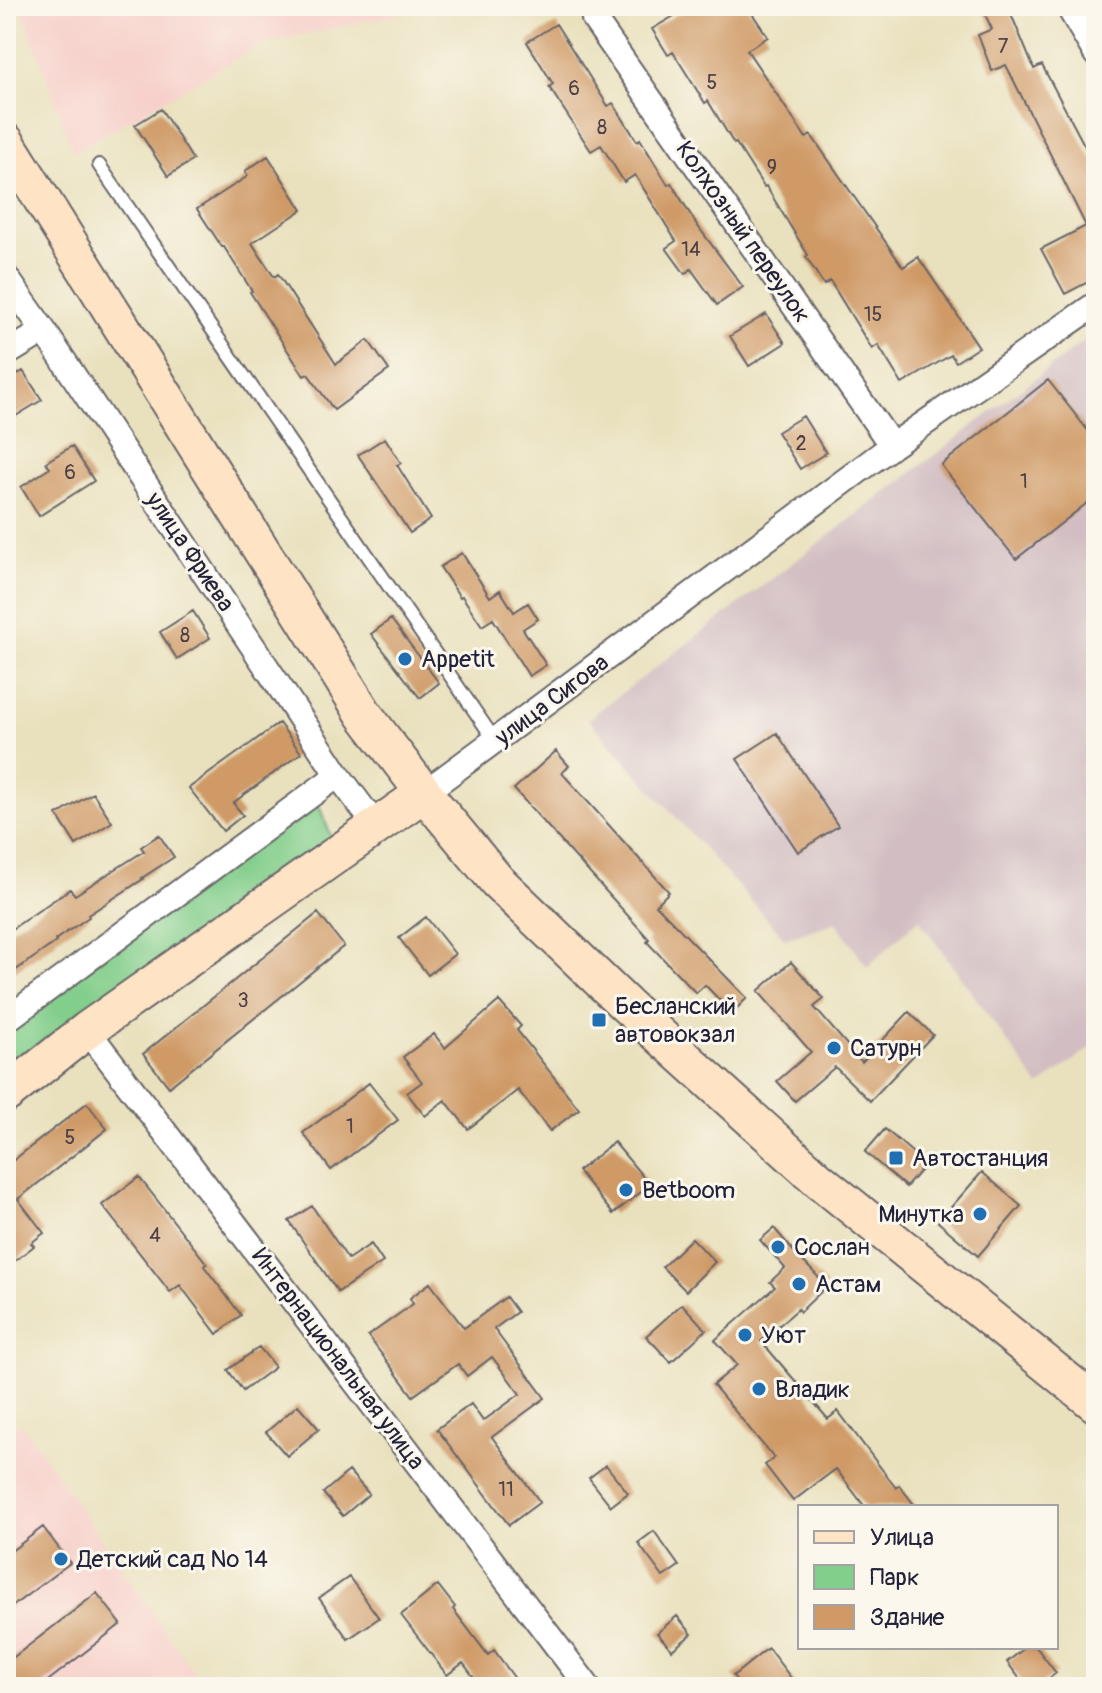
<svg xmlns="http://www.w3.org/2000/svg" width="1102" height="1693" viewBox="0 0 1102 1693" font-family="Pangolin,sans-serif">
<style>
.built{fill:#f7d0cb}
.industrial{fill:#d2bec2}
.green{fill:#82ce8b;stroke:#527863;stroke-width:2}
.building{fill:#cf9a66}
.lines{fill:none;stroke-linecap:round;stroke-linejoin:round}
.service-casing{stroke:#686569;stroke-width:16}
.minor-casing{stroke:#686569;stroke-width:28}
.secondary-casing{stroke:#686569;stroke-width:40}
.service{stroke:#fff;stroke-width:12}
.minor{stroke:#fff;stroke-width:24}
.secondary{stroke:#fee4c5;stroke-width:36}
.poi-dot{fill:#1f6fb2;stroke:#fbf7ec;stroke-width:3}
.labels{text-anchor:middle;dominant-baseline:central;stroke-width:6;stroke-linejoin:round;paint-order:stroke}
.number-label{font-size:20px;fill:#4d4046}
.street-label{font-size:24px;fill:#22223b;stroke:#fbf7ec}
.poi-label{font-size:24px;fill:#22223b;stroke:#fbf7ec;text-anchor:start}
</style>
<rect width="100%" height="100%" fill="#fbf7ec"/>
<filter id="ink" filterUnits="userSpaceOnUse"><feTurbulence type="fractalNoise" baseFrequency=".0125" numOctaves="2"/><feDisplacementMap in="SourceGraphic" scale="16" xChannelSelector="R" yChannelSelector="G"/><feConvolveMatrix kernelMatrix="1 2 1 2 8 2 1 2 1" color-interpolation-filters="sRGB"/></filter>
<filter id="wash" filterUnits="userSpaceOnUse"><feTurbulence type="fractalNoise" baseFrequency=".006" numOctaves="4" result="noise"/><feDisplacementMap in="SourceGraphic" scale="32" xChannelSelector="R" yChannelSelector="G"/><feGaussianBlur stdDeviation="1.8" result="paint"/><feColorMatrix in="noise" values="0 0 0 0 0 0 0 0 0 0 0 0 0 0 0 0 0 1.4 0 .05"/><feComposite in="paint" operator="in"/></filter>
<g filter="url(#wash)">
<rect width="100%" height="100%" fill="#e9e1be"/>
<path class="built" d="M21 6H435L264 43 73 152Z
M21 1423 204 1687H6V1431Z"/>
<path class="industrial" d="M1096 332V1044L1039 1086 919 919 867 967 836 922 785 939 588 719Z"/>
<path class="green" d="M316 798 332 839 6 1087V1029Z"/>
<g id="blocks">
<path class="building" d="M691 6H747L768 37 747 50 806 138 811 135 903 267 918 257 979 347 956 362 951 355 902 384 878 345 872 349 830 281 824 285 806 257 808 255 766 186 764 187 736 143 734 144 708 101 705 103 673 52 668 55 652 29Z
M981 6H1006L1014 21 1034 69 1042 65 1091 158 1096 156V278L1065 294 1041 249 1086 226 1006 65 992 71 978 35 992 29Z
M556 24 608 106 613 103 637 141 640 139 668 185 671 183 697 225 743 287 717 305 691 269 685 274 666 248 676 241 635 175 624 182 601 145 591 151 549 87 553 84 527 42Z
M161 109 193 160 168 176 135 125Z
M268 156 302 210 252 243 274 277 278 274 336 364 368 340 389 370 334 410 308 374 304 376 250 292 252 291 224 247H222L197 209 248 176 245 171Z
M766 314 785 343 749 366 730 336Z
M23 371 42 400 6 422V381Z
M1048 380 1096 441V496L1016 559 941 465Z
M803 416 826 453 800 469 777 432Z
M385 438 401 463 397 465 431 519 410 533 358 455Z
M72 446 94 481 39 516 21 487 50 468 46 462Z
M462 553 490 597 500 590 514 612 528 603 538 619 523 629 546 665 529 676 493 619 482 626 462 596 460 597 440 567Z
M193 611 210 638 177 659 160 632Z
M391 619 439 683 420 698 371 634Z
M279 723 301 753 233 803 243 815 223 831 189 788Z
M777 733 838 826 798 852 737 759Z
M556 751 569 766 562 773 669 892 656 905 747 998 732 1013 705 985 696 993 647 942 649 939 514 789Z
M93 793 112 822 76 845 57 815Z
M159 835 174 857 142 878 143 879 88 915 89 917 55 940 56 942 6 977V933L70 889 75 895 144 851 141 847Z
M318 913 344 946 169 1087 143 1054Z
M426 917 455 954 428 975 399 938Z
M791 962 824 999 814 1007 862 1062 909 1012 933 1035 870 1101 835 1067 795 1101 777 1081 811 1052 758 991Z
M499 1001 521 1026 517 1030 579 1109 550 1131 518 1090 468 1129 445 1100 425 1116 407 1093 422 1082 403 1057 434 1034 445 1048Z
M369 1083 398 1120 331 1170 303 1133Z
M87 1103 107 1129 18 1199 44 1233 31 1243 34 1246 6 1268V1166Z
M885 1129 926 1164 906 1187 865 1152Z
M614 1142 650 1185 613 1214 578 1171Z
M982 1172 1021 1206 978 1256 938 1222Z
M139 1177 207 1264 204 1266 241 1315 217 1334 180 1285 170 1292 102 1205Z
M312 1206 348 1259 371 1244 383 1262 338 1292 289 1221Z
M774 1228 796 1254 827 1286 800 1312 798 1309 761 1341 828 1419 838 1411 896 1488 899 1485 916 1507H865L836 1469 793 1501 765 1465 774 1458 713 1385 737 1365 715 1340 775 1287 770 1282 785 1268 760 1240Z
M692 1238 715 1262 686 1291 662 1267Z
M430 1283 464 1328 506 1297 517 1312 494 1329 545 1398 492 1437 540 1502 509 1525 437 1429 471 1404 483 1421 520 1394 492 1357 467 1376 458 1364 413 1396 368 1336 413 1304 410 1298Z
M682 1304 706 1330 671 1362 646 1336Z
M259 1347 275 1367 243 1391 228 1370Z
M298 1405 319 1429 287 1456 266 1432Z
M606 1465 628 1493 611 1506 589 1478Z
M349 1471 369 1494 343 1516 323 1493Z
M43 1527 70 1563 6 1611V1555Z
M654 1531 679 1566 663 1577 638 1543Z
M349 1577 379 1618 348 1639 319 1598Z
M438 1585 455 1607 453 1609 488 1655 494 1650 521 1687H481L463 1663 447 1675 401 1615Z
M97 1593 121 1624 40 1687H6V1663Z
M677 1616 692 1634 672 1650 657 1633Z
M1026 1647H1036L1056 1673 1038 1687H1026L1007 1662Z
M768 1648 798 1687H742L733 1676Z"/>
</g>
</g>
<g filter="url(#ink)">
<use href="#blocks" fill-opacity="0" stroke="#686569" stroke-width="2"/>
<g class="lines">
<defs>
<path id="service" d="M99 165 496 742"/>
<path id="minor" d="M1068 6 1096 54
M594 19 892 446
M6 277 44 331 338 775 376 826
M6 354 44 331
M424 793 892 446 1096 304
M6 1020 338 775
M87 1030 588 1687"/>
<path id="secondary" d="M6 142 364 714 424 793 497 881 626 1005 819 1180 1096 1404
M6 1094 87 1030 424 793"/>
</defs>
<use href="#service" class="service-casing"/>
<use href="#minor" class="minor-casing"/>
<use href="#secondary" class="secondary-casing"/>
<use href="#service" class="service"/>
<use href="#minor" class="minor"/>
<use href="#secondary" class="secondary"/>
</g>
</g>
<g class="poi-dot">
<circle cx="405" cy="659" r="8"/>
<rect x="591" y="1012" width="16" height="16" rx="4"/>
<circle cx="834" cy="1048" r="8"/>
<rect x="888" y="1150" width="16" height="16" rx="4"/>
<circle cx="626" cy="1190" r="8"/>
<circle cx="980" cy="1214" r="8"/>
<circle cx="778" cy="1247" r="8"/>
<circle cx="799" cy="1284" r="8"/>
<circle cx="745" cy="1335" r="8"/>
<circle cx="759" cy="1389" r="8"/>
<circle cx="61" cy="1559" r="8"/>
</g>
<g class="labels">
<g class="number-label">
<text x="1003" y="46">7</text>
<text x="712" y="82">5</text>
<text x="574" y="88">6</text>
<text x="602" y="127">8</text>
<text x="772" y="167">9</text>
<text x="691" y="249">14</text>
<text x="873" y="314">15</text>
<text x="801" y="443">2</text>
<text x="70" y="472">6</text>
<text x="1024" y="481">1</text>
<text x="185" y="635">8</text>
<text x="243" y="1000">3</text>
<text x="350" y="1126">1</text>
<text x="70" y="1137">5</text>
<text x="155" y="1235">4</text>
<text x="506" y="1489">11</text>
</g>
<g class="street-label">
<text transform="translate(743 232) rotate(55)">Колхозный переулок</text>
<text transform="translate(190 552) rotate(56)">улица Фриева</text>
<text transform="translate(552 700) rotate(-37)">улица Сигова</text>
<text transform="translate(338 1359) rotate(53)">Интернациональная улица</text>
</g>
<g class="poi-label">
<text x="421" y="659">Appetit</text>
<text x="615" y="1006">Бесланский<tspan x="615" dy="28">автовокзал</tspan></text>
<text x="850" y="1048">Сатурн</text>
<text x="912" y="1158">Автостанция</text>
<text x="642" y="1190">Betboom</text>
<text x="964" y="1214" text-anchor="end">Минутка</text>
<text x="794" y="1247">Сослан</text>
<text x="815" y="1284">Астам</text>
<text x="761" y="1335">Уют</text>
<text x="775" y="1389">Владик</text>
<text x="77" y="1559">Детский сад № 14</text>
</g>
</g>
<rect width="1102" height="1693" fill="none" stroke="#fbf7ec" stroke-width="32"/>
<rect x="798" y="1505" width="260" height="144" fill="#fbf7ec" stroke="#a4a2a5" stroke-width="2"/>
<rect x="814" y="1531" width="40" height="12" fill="#fee4c5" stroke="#a4a2a5" stroke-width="2"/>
<text x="870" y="1545" font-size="24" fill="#22223b">Улица</text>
<rect x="814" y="1565" width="40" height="24" fill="#82ce8b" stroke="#a4a2a5" stroke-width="2"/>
<text x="870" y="1585" font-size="24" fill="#22223b">Парк</text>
<rect x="814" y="1605" width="40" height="24" fill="#cf9a66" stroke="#a4a2a5" stroke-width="2"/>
<text x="870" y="1625" font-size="24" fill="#22223b">Здание</text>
</svg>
